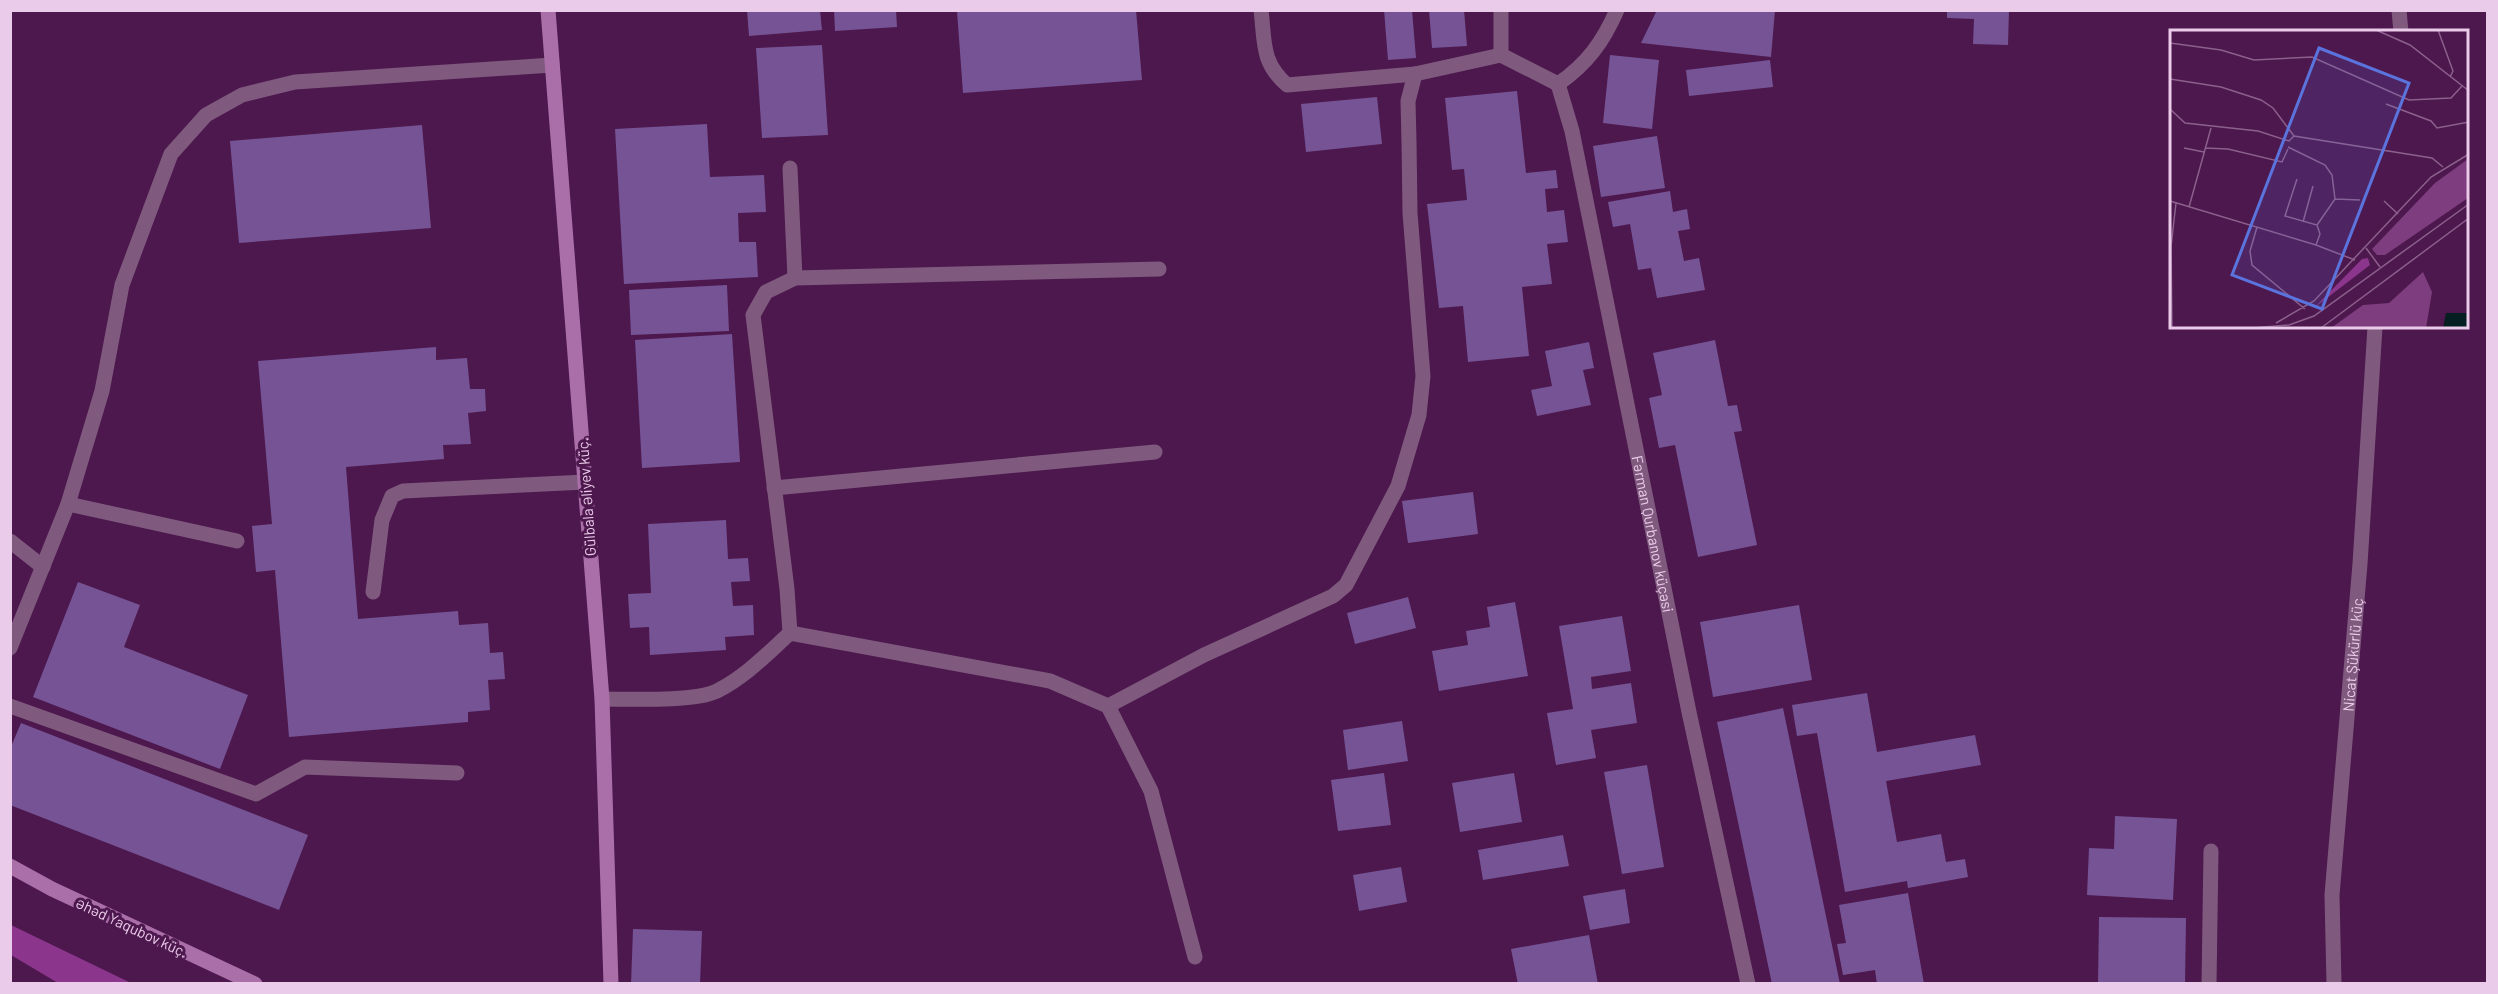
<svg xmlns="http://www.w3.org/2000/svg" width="2498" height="994" viewBox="0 0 2498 994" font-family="Barlow,sans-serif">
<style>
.forest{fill:#8b368c}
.building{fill:#765395}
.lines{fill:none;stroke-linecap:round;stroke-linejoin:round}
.lane{stroke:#7f5a7e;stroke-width:15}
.street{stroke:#7f5a7e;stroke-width:15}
.secondary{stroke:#aa6fa9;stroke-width:15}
.labels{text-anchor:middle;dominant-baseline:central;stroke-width:6;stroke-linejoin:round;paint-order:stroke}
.street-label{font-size:15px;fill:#ebcbea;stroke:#4c184d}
.inset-road{fill:none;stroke:#8c608c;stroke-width:1.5}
.view{fill:#5b74dd;fill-opacity:0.15;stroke:#5b74dd;stroke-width:3}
.inset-edge{fill:none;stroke:#ebcbea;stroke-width:3}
</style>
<rect width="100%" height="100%" fill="#4c184d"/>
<path class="forest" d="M11 925 131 983H58L11 955Z"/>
<path class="building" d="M747 10H820L822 30 749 36Z
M834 10H896L897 27 835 31Z
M1136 10 1142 80 963 93 957 11Z
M1384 10H1412L1416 58 1388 60Z
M1429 10H1464L1467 46 1432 48Z
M1657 10H1775L1771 57 1641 43Z
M1947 10H2009L2008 45 1973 44 1974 19 1947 18Z
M822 45 828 135 762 138 756 48Z
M1610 55 1659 60 1652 129 1603 123Z
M1770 60 1773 87 1689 96 1686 70Z
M1517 91 1526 173 1556 170 1558 188 1545 189 1547 212 1564 210 1568 242 1547 244 1552 284 1522 287 1529 356 1468 362 1463 306 1439 308 1427 204 1467 200 1464 169 1452 170 1445 98Z
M1377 97 1382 144 1306 152 1301 104Z
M707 124 710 177 764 175 766 212 738 213 739 242H756L758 277 624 284 615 129Z
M422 125 431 228 239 243 230 141Z
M1657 136 1665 188 1601 197 1593 146Z
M1670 191 1673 212 1687 209 1690 229 1678 231 1684 261 1699 258 1705 290 1657 298 1651 268 1638 270 1630 224 1613 227 1608 202Z
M727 285 729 331 631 335 629 290Z
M732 334 740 462 642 468 635 340Z
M1715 340 1728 406 1737 405 1742 431 1734 432 1757 545 1698 557 1675 445 1659 448 1649 398 1662 395 1653 353Z
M1589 342 1594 368 1583 370 1591 405 1537 416 1531 390 1552 386 1545 351Z
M436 347V360L467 358 470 389H485L486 411 468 413 471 444 443 445 444 459 346 467 358 619 458 611 459 625 488 623 490 653 503 652 505 679 488 680 490 710 468 712V722L289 737 275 570 256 572 252 526 272 524 258 361Z
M1473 492 1478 534 1408 543 1402 501Z
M726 520 728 559 748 558 750 581 731 582 733 606 753 605 754 635 725 637 726 650 650 655 649 627 630 628 628 594 651 593 648 524Z
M78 582 140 605 124 647 248 695 220 769 33 697Z
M1408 597 1416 628 1355 644 1347 613Z
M1515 602 1528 676 1439 691 1432 651 1468 645 1466 631 1490 627 1487 607Z
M1799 605 1812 680 1713 697 1700 622Z
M1622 616 1631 671 1591 677 1592 689 1631 683 1637 723 1591 730 1596 758 1556 765 1547 713 1573 709 1559 626Z
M1867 693 1877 752 1975 735 1981 765 1886 781 1897 842 1941 834 1946 862 1965 859 1968 877 1908 888 1907 881 1845 892 1817 733 1797 736 1792 705Z
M1783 708 1840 984H1772L1717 722Z
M1402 721 1408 761 1348 770 1343 730Z
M21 723 308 835 279 910 10 805V749Z
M1647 765 1664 867 1622 874 1604 772Z
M1384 773 1391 825 1338 831 1331 780Z
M1514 773 1522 822 1460 832 1452 783Z
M2115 816 2177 819 2173 900 2087 895 2089 848 2114 849Z
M1563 835 1569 866 1483 880 1478 850Z
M1401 867 1407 902 1359 911 1353 875Z
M1625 889 1630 923 1590 930 1583 896Z
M1908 893 1924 984H1877L1875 970 1843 975 1837 944 1846 943 1839 905Z
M2099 917 2186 918 2185 984H2098Z
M633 929 702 931 700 984H631Z
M1589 935 1598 984H1518L1511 949Z"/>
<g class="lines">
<path class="lane" d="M68 504 237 541
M10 541 43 567
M373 592 382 520 392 496 403 491 585 482
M10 706 256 794 305 767 457 773"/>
<g class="street">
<path d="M1261 10C1265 43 1261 62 1287 85L1415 74"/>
<path d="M1501 10V55L1558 84"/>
<path id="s1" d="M1617 10C1603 42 1587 64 1558 84L1572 131 1689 712 1748 984"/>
<path d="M2399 10 2401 32"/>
<path d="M790 168 795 278"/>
<path d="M774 488 1155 452"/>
<path d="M790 633 1050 681 1108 706 1151 791 1195 957"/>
<path d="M10 648 68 504 102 391 122 285 171 154 206 115 242 95 295 82 552 65"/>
<path d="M602 699C628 699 695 702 717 691 745 677 767 654 790 633L787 589 753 315 766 292 795 278 1159 269"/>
<path d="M1108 706 1204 655 1333 596 1346 585 1398 486 1419 415 1423 376 1410 213 1409 142 1408 101 1415 74 1501 55"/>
<path d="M2209 984 2211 851"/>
<path id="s2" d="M2334 984 2332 895 2360 564 2375 327"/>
</g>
<path class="secondary" d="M548 10 602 699 611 984
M10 866 52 889 255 984"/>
</g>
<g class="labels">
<g class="street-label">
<text transform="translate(586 497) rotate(-94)">Gülbala Əliyev küç.</text>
<text stroke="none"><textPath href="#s1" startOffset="556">Fərman Qurbanov küçəsi</textPath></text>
<text stroke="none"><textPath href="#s2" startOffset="330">Nicat Şükürlü küç</textPath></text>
<text transform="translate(132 927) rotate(25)">Əhəd Yaqubov küç.</text>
</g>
</g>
<g transform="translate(2170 30)">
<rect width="298" height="298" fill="#4c184d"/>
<path d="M298 129V168L215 225H207L202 219 265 153ZM253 242 262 262 256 298H161L193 275 219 273Z" fill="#7e3d7e"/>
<path d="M192 229 198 228 200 235 144 278Z" fill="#8b368c"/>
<path d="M276 283H298V298H273Z" fill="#051e21"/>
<path class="inset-road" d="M206 0 240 15 299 61M268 0 283 41 280 47M0 13 51 20 84 30 142 27 239 70 281 68 292 56M0 49 51 57 91 70 103 78 124 106 262 128 273 137M216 74 261 91 267 98 299 92M0 79 15 93 88 101 119 111 124 106M118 117 155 135 162 145 165 169M14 118 34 122M35 118 58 119 112 132 118 119M127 149 115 186 147 195 150 204 146 215M0 171 146 215 185 230M214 171 228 184M19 177 41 98M133 192 143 156M147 195 165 169 190 170M87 197 80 221 82 235 135 279M196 218 210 237M106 293 144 271 261 147 299 124M2 298 1 217 6 173M82 298 119 295 144 286 299 174M151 298 299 188"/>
<path class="view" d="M149 18 239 53 152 279 62 245Z"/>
<rect width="298" height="298" class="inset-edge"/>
</g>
<rect width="2498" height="994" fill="none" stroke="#ebcbea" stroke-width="24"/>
</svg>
